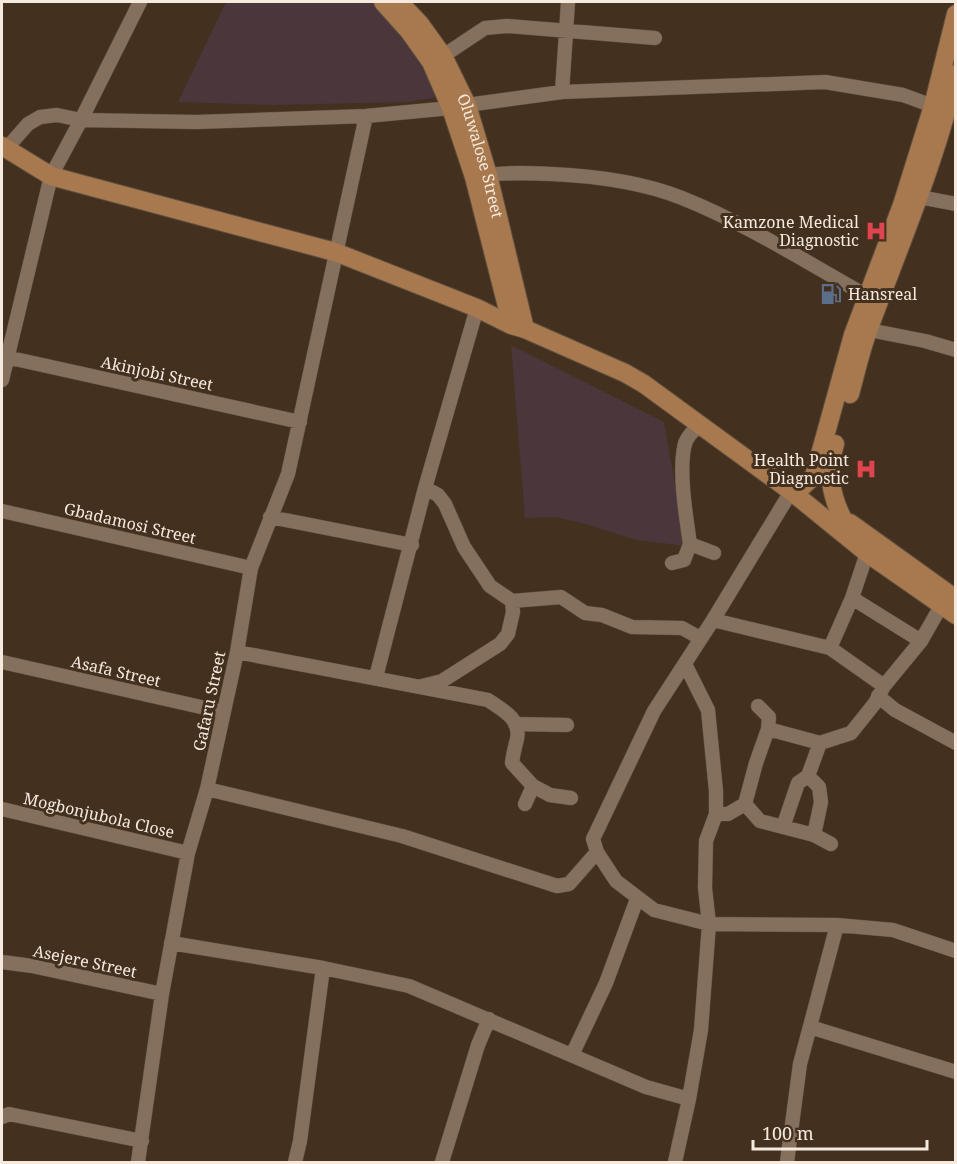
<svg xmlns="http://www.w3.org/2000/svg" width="957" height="1164" viewBox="0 0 957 1164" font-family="'Noto Serif',serif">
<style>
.education{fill:#4a363b}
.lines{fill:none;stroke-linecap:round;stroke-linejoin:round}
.street-casing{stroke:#5e4f3f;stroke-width:15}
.secondary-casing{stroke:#5e4f3f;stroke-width:20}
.street{stroke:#856f5d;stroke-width:14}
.secondary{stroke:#a8794e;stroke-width:18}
.labels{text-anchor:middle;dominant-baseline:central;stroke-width:6;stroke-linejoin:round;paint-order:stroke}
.street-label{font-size:16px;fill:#f6eadf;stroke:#43301f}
.poi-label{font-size:16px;fill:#f6eadf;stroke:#43301f;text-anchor:end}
</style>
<rect width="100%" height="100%" fill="#43301f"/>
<path class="education" d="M226 2H377L414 45 438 97 408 102 273 105 178 102Z
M511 345 664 422 686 546 636 540 582 523 555 517 525 518Z"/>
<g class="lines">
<defs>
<path id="street" d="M443 56 485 28 507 26 655 38
M562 92 568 2
M467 105 562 92 825 82 903 95 933 106
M6 149 28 124 40 117 57 115 81 120 196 122 366 116 451 108
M488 175C509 172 530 173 552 174 594 176 642 182 682 198 747 224 806 262 867 296
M919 197 956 204
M869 330 925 341 956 350
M6 357 300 422
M2 380 51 176 81 120 140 2
M700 425C693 431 685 438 684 448 679 475 686 516 690 544L714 553
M795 485 713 620 654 711 593 839 597 852 616 881 654 910 709 924 837 925 893 930 956 951
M425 488 438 495 445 504 464 547 490 586 512 601 561 597 585 613 602 615 632 627 682 628 700 638
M2 511 251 568
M270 517 412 545
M672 563 684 560 690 544
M852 598 921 641
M713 620 830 648 884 686
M830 648 852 598 867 553
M237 652 488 700C502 710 521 718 517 739 515 747 513 754 512 763L533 786 525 804
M2 662 223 712
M376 677 425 488 477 308
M422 686 442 681 500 644 508 634 513 612 512 601
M878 696 895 710 956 743
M515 724 567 725
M768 729 820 743
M533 786 550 795 571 798
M207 789 402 836 557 886 569 884 597 852
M745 804 760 821 814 835
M2 809 188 853
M716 814H728L745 804 756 763 768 729 769 717 758 706
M783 827 798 783 808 776
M831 844 814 835 821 802 819 787 808 776 820 743 851 733 875 703 884 686 921 641 941 606
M171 943 323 968 409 986 646 1087 689 1099
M2 962 32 966 162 994
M810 1027 956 1072
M572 1055 606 983 637 899
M2 1117 9 1114 142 1141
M138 1162 162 994 188 853 207 789 237 652 251 568 288 474 366 116
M295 1162 300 1141 323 968
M442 1162 478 1045 489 1019
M675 1162 689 1099 701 1030 709 924 705 888 706 841 716 814V791L708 710 685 664
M787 1162 800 1064 837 925"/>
<g id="secondary">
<path d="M383 2 409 31 431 62 451 108 474 177 510 318"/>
<path id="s1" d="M399 2 420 24 443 56 467 105 488 175 525 329"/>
<path d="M2 146 51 176 335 252 477 308 511 325 525 329 625 373 644 384 792 492 867 553 956 615"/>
<path d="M850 394C856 372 861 349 869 328 900 244 936 161 956 74"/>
<path d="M835 444C827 471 830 494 843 519"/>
<path d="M801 488 814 476 853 335 902 205 933 106 956 14"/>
<path d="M850 523 956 599"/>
</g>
</defs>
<use href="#street" class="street-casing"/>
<use href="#secondary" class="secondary-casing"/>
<use href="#street" class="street"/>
<use href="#secondary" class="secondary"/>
</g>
<defs>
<symbol id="hospital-bare" viewBox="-9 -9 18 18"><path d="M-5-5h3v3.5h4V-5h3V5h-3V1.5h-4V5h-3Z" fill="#e0444e" stroke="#43301f" stroke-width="2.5" paint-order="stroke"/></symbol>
<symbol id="fuel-bare" viewBox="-9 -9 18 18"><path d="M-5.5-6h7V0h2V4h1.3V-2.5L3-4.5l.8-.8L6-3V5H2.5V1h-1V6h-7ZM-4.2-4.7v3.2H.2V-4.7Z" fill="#5c6f8a" stroke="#43301f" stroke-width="2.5" paint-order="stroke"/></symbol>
</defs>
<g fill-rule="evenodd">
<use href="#hospital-bare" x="861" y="216" width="30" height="30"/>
<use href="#fuel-bare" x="816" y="279" width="30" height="30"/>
<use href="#hospital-bare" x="851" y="454" width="30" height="30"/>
</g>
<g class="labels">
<g class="street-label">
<text stroke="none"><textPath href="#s1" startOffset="177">Oluwalose Street</textPath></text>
<text transform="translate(157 373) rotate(12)">Akinjobi Street</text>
<text transform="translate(130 523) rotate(13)">Gbadamosi Street</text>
<text transform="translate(116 671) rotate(13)">Asafa Street</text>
<text transform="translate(209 701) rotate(-78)">Gafaru Street</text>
<text transform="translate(99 815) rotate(13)">Mogbonjubola Close</text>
<text transform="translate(85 961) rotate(12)">Asejere Street</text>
</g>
<g class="poi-label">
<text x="859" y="222">Kamzone Medical<tspan x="859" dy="18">Diagnostic</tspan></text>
<text x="848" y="294" text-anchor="start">Hansreal</text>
<text x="849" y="460">Health Point<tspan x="849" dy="18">Diagnostic</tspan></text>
</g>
</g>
<rect width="957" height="1164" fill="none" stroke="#f6eadf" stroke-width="6"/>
<path d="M753 1140v9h174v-9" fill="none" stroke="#f6eadf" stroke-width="3"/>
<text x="762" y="1140" font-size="18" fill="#f6eadf" stroke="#43301f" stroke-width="4.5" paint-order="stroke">100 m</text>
</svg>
